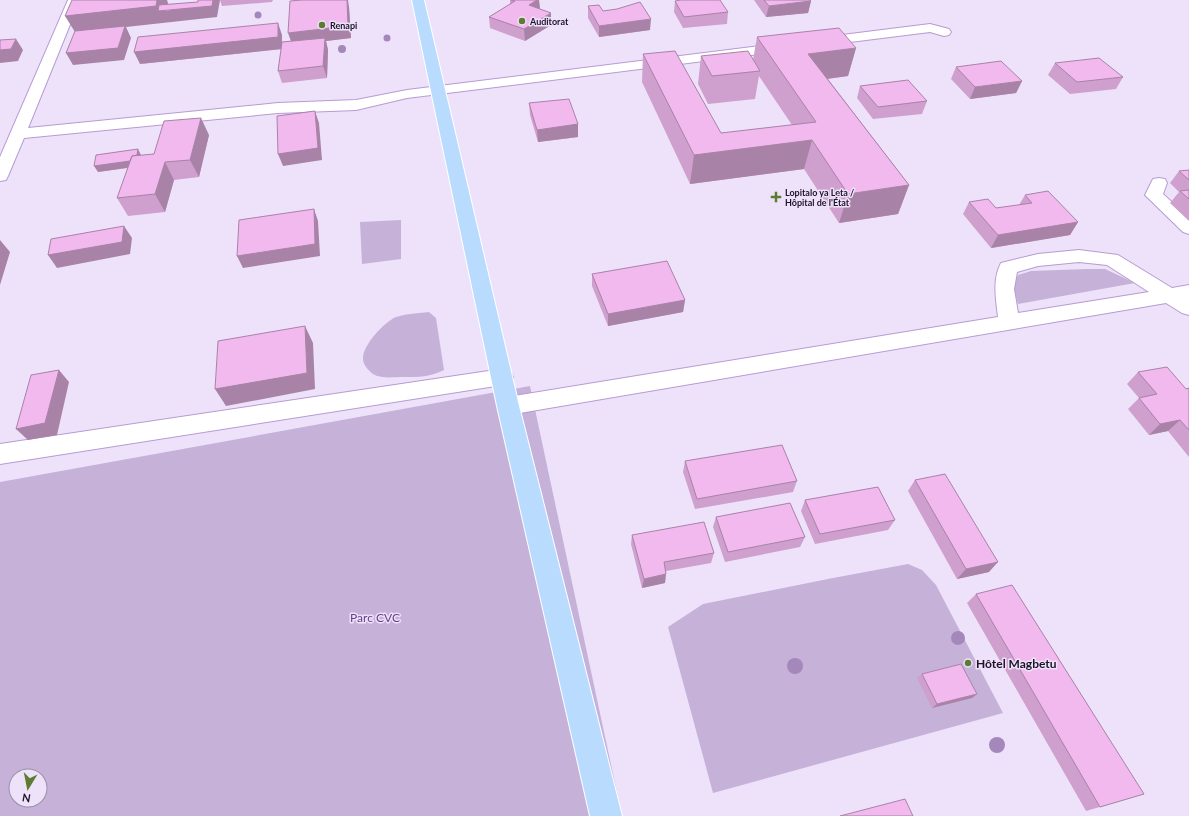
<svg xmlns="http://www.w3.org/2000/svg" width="1189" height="816" viewBox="0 0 1189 816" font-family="Lato,sans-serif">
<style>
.green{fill:#c6b2d9;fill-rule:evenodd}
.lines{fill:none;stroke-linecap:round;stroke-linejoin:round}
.minor-casing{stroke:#b79bd2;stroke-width:2}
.major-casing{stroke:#fff;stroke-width:2}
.minor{fill:#fff;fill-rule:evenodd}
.major{fill:#b9dcfe;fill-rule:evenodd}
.tree{fill:#a488bc}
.wall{fill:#cf9fcd}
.shaded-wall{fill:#a982a7}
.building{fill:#f1b9ee;stroke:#a982a7}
.poi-dot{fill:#5d7c31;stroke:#eee2fa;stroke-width:1.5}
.labels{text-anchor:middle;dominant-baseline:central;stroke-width:3;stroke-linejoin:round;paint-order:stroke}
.far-poi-label{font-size:9px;font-weight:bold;fill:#1e1328;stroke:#eee2fa;text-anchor:start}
.near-park-label{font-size:12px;fill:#683e89;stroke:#eee2fa}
.near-poi-label{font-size:12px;font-weight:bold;fill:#1e1328;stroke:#eee2fa;text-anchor:start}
</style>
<rect width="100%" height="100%" fill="#eee2fa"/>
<path class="green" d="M401 220V259L362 264 360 222Z
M1087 269H1105L1135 283 1018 304 1013 286 1018 275 1031 271Z
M429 312 436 318 444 370C431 377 418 377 403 377 394 377 381 379 373 374 368 370 363 365 363 359 362 346 384 322 396 317 406 314 419 313 429 312Z
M530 386 622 816H0V482ZM16 776H40V800H16Z
M908 564 922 570 936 585 1003 713 713 793 668 627 703 604 833 578Z"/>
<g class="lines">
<defs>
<path id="minor" d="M68 0H80L28 128 278 103 356 100 407 90 784 43 789 44 791 47 789 50 784 51 407 98 356 110 278 113 24 138 8 176 6 180 0 181V157Z
M930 24 949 29 951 32 949 35 944 36 930 32 818 46 813 45 811 42 813 39 818 38Z
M1159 178 1165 179 1167 183 1163 194 1189 218V234L1183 232 1145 195 1153 179Z
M1079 250 1118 255 1172 288 1189 285V315L1182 313 1166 303 508 415 500 412 497 406 500 400 508 397 998 317C996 299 992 280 1001 263L1038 254ZM1079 262 1107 265 1149 292 1018 313 1014 289 1017 272 1038 266Z
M502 369 510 371 513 377 510 383 502 385 0 464V444Z"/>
<path id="major" d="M412 0H424L519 406 622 816H590L497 406Z"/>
</defs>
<use href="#minor" class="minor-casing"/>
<use href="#major" class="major-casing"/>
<use href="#minor" class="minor"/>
<use href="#major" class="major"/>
</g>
<g class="tree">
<circle cx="258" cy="15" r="3.5"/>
<circle cx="387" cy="38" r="3.5"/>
<circle cx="342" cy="49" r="4"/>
<circle cx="958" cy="638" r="7"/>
<circle cx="795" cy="666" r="8"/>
<circle cx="997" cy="745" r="8"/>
</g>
<path class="wall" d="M220 0H273L272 2 222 6Z
M510 0H539L540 9 551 13V25L525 41 490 28 489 17 510 4Z
M754 0H809L811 1 808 13 766 17Z
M675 1 728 12 727 24 683 28 674 12Z
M588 6 603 11 650 30 599 37 588 18Z
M349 7 351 38 326 41 328 50 327 78 282 83 278 71 281 49 140 64 282 35V42L291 41Z
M757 37 856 48 848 76 828 79 909 185 898 214 839 223 804 169 690 184 642 82 643 54 721 133 792 125 759 76 755 99 708 104 698 84 701 56 753 60Z
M1055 63 1123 77 1116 89 1070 94 1048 75Z
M956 67 1022 81 1016 93 970 99 951 79Z
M860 86 927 101 922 114 873 119 857 98Z
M529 103 578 124V137L538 142 530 115Z
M209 135 199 177 174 180 165 212 128 216 117 198 128 168 98 172Z
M1189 170V221L1170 203 1179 192 1170 183 1179 171Z
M1025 195 1078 222 1070 235 991 248 963 214 969 202 996 208 1019 205Z
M592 274 685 300 683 312 608 326 592 286Z
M1138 372 1186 389 1189 388V457L1168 431 1149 435 1128 409 1139 398 1127 384Z
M685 461 797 481 793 492 695 509 683 472Z
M915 480 989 572 957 579 908 491Z
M805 500 895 520 888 530 815 544 801 511Z
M716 517 805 537 800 547 725 562 713 527Z
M632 535 714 553 711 563 666 571 665 583 642 588 631 544Z
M976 594 1144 794 1086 811 967 603Z
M922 674 977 694 972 698 932 708 917 678Z"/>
<path class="shaded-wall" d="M157 0H167L168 3 166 11 213 0H220L217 17 126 27 131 38 124 60 73 65 66 53 75 32 65 16Z
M347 0H348L349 7 351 38 326 41 328 50 327 78 323 66 292 44 288 33Z
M537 0H539L540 10 529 5Z
M811 1 808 13 766 17 769 6Z
M551 13V25L525 41 524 29Z
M651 19 650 30 599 37V26Z
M278 23 282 35V49L140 64 134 52Z
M16 39 23 50 18 61 0 63V50Z
M856 48 848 76 802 82 808 54Z
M1022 81 1016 93 970 99 975 87Z
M315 111 319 123 322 160 283 166 278 154Z
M201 118 209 135 199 177 190 160Z
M578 124V137L538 142 537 130Z
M812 140 804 169 690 184 694 155Z
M138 149 141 155 139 166 98 172 94 166Z
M165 162 174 180 165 212 155 194Z
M909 185 898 214 839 223 848 194Z
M314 209 318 221 320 256 243 268 237 256Z
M1078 222 1070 235 991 248 998 235Z
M124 226 132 238 130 254 57 268 48 255Z
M0 240 10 252 0 285Z
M685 300 683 312 608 326V314Z
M305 326 313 343 315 389 226 406 215 389Z
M59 370 69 382 57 435 28 440 16 429Z
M1180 420 1168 431 1149 435 1160 424Z
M998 562 989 572 957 579 966 569Z
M666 574 665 583 642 588 644 579Z
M977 694 972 698 932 708 937 704Z"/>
<path class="building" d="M72 0H157L156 6 65 16Z
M198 0H213L212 6 158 11 159 5 198 2Z
M302 0H347L348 26 288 33 290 1Z
M511 0H537L529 5 551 13 524 29 489 17 515 1Z
M681 0H720L728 12 684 17 675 1Z
M764 0H809L811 1 769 6Z
M640 2 651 19 599 26 588 6 599 5 603 11 617 9Z
M278 23V37L134 52 138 37Z
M125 26 118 48 66 53 75 31Z
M839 28 856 48 808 54 909 185 848 194 812 140 694 155 643 54 675 51 721 133 816 122 757 37Z
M325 38 323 66 278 71 282 42Z
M16 39 11 49 0 50V40Z
M748 51 760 71 712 76 701 56Z
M1099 58 1123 77 1077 82 1055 63Z
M1001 61 1022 81 975 87 956 67Z
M908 80 927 101 878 107 860 86Z
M569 99 578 124 537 130 529 103Z
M315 111 318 148 278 154 277 116Z
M201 118 190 160 165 162 155 194 117 198 132 156 154 154 164 121Z
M138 149 137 155 132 156 130 161 94 166 96 155Z
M1189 170V180L1179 171Z
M1189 190V199L1180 191Z
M1048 191 1078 222 998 235 969 202 988 199 996 208 1032 203 1025 195Z
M314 209 315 244 237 256 239 220Z
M124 226 122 242 48 255 51 239Z
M667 261 685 300 608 314 592 274Z
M305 326 307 373 215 389 218 341Z
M1167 367 1186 389 1189 388V430L1180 420 1160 424 1139 398 1157 394 1138 372Z
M59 370 45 423 16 429 31 375Z
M782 445 797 481 697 499 685 461Z
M945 474 998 562 966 569 915 480Z
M878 487 895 520 820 534 805 500Z
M790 503 805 537 728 552 716 517Z
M704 522 714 553 664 562 666 574 644 579 632 535Z
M1012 585 1144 794 1100 807 976 594Z
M961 664 977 694 937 704 922 674Z
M905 799 913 816H840Z"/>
<g class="poi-dot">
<circle cx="522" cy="21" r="4"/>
<circle cx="322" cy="25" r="4"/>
<path d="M774 191h4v4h4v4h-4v4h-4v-4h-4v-4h4z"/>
<circle cx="968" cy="663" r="4"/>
</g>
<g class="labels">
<g class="far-poi-label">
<text x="530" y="21">Auditorat</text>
<text x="330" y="25">Renapi</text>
<text x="785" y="192">Lopitalo ya Leta /<tspan x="785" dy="10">Hôpital de l'État</tspan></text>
</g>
<g class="near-park-label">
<text x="375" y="617">Parc CVC</text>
</g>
<g class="near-poi-label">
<text x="976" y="663">Hôtel Magbetu</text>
</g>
</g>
<g transform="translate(28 788) rotate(190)"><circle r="19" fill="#eee2fa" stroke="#9b8fa6"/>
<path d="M0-3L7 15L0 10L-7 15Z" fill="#5d7c31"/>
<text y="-6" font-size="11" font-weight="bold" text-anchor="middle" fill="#1e1328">N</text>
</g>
</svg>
